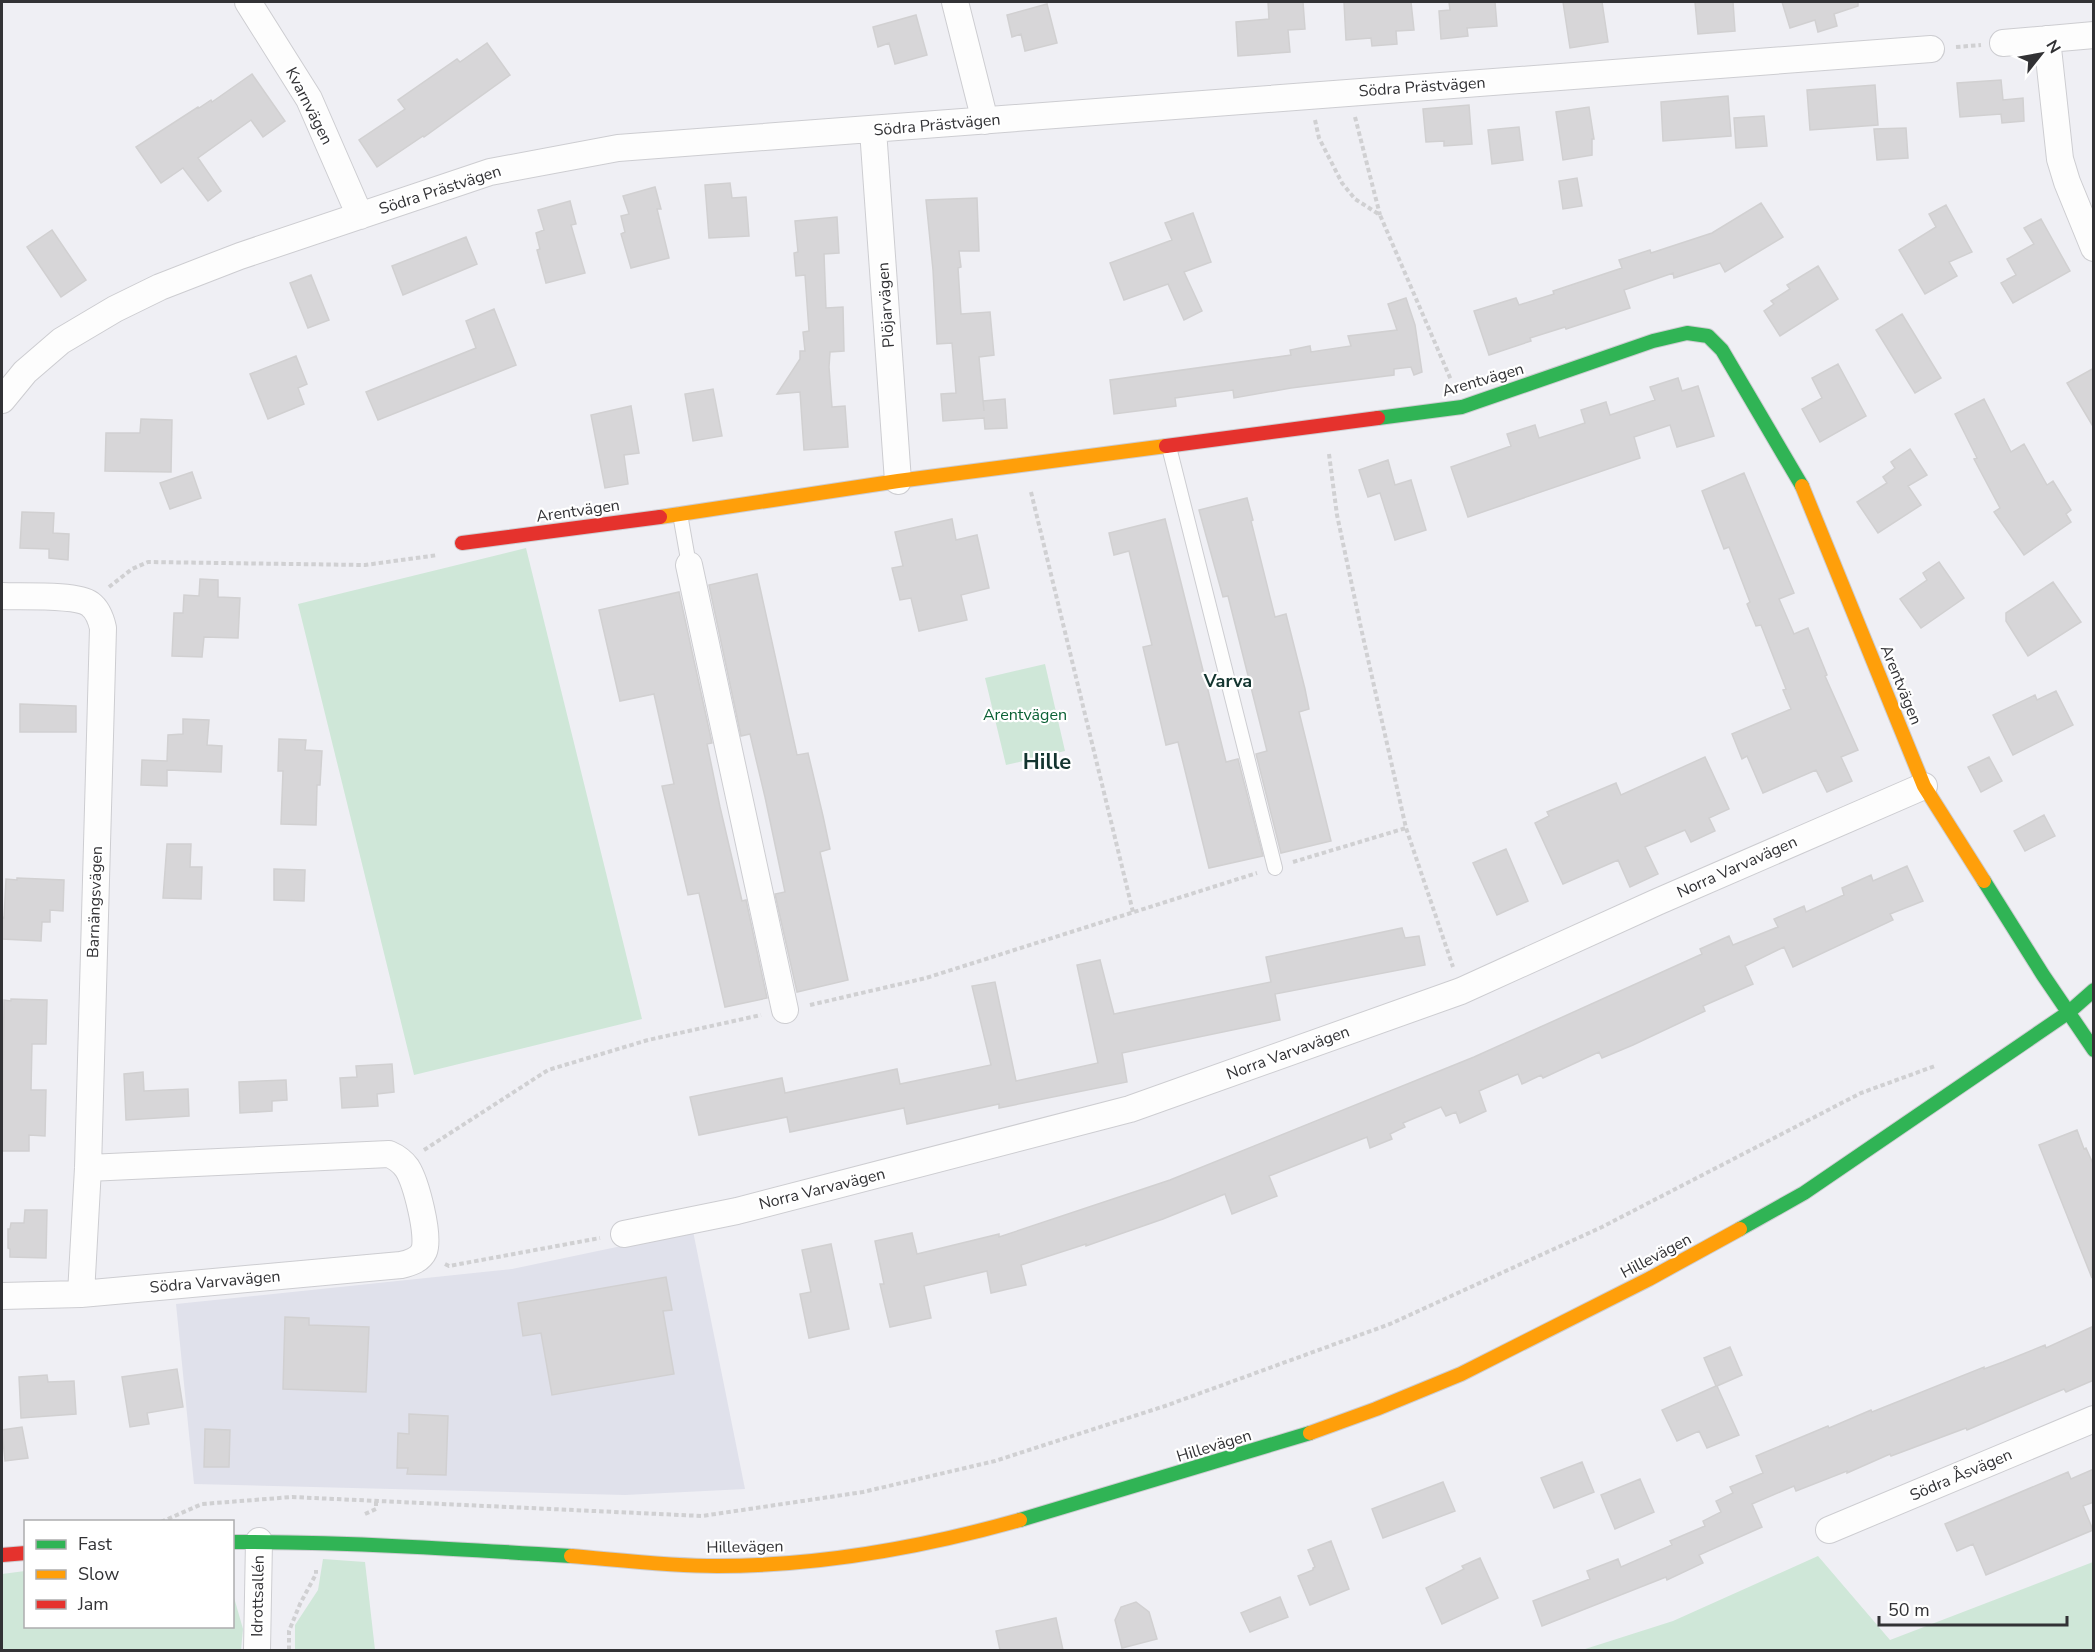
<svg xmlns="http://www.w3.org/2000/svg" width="2095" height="1652" viewBox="0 0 2095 1652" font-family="'Nunito Sans',sans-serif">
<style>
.built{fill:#e0e1eb}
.green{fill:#cfe7d8}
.building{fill:#d7d6d8;stroke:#d1d0d1;stroke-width:1.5}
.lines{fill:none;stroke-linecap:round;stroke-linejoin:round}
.lane-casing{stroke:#cdcdd1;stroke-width:16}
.street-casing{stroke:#cdcdd1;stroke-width:28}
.fast-casing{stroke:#cdcdd1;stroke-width:16}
.slow-casing{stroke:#cdcdd1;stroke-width:16}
.jam-casing{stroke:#cdcdd1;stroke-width:16}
.path{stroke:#d0d0d2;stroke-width:4;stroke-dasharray:4.5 3;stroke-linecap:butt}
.lane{stroke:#fdfdfd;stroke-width:14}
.street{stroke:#fdfdfd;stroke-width:26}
.fast{stroke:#30b455;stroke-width:14}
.slow{stroke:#ff9f0a;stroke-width:14}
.jam{stroke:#e5322d;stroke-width:14}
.labels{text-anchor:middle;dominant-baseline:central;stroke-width:4.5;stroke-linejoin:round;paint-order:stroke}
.street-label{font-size:16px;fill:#323235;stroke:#fff}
.park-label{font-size:16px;fill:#0a6034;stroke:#fff}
.neighbourhood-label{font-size:18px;font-weight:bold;fill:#13342f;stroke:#fff}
.district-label{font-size:22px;font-weight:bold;fill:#13342f;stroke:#fff}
</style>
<rect width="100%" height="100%" fill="#efeff4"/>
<path class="built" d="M693 1231 745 1489 625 1495 194 1484 176 1304 512 1269Z"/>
<path class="green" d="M526 548 642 1019 414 1075 298 604Z
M1045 664 1065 751 1006 765 985 678Z
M1818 1556 1890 1640 2093 1562V1650H1582L1673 1621Z
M323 1559 365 1562 375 1650H295V1625L318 1590Z
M25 1571 26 1626H232L233 1594 243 1629 241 1650H2V1574Z"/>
<path class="building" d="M1268 2H1303L1305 29 1288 30 1290 52 1238 56 1236 22 1269 19Z
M1344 2H1411L1414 30 1396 31 1397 44 1372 46 1371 38 1346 40Z
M1449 2H1495L1497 26 1467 28 1468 36 1441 39 1439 11 1450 10Z
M1563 2H1602L1608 42 1570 48Z
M1695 2H1733L1735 31 1698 34Z
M1782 2H1858V6L1834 14 1837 26 1818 32 1815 20 1790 28Z
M1047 4 1057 43 1025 51 1021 34 1012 37 1007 15Z
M916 15 927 55 895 64 889 43 878 47 873 27Z
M487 43 510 75 424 137 423 136 377 167 359 140 405 109 398 100 457 59 460 62Z
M252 74 285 121 263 137 251 120 198 158 221 191 208 201 183 168 161 183 136 147 198 107 199 108 211 100 212 102Z
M2001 80 2003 100 2023 98 2024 121 2002 123 2001 114 1960 117 1957 83Z
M1875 85 1878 125 1810 130 1807 90Z
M1728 96 1731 136 1663 141 1661 102Z
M1469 105 1472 144 1444 146V141L1426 142 1423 109Z
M1589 107 1594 139H1592V155L1563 160 1556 112Z
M1764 116 1767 146 1736 148 1734 118Z
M1519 127 1523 160 1492 164 1488 130Z
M1906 128 1908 158 1877 160 1874 129Z
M1577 178 1582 206 1563 209 1559 181Z
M730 183 732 198 746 197 749 236 709 238 705 185Z
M655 187 661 209H657L669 258 631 268 621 234 625 232 621 216 629 214 623 196Z
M977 198 979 251H959L961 267 958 268 961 314 990 312 994 355 979 357 984 411 983 401 1005 399 1007 428 985 429 984 418 943 421 941 394 956 393 952 343 937 344 933 270 926 200Z
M570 201 576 224 571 225 585 273 546 283 537 250 540 249 536 233 544 230 538 210Z
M1761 203 1783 237 1725 272 1720 263 1674 278 1673 273 1624 290 1630 308 1566 329 1565 327 1530 338 1531 341 1489 355 1474 311 1516 298 1519 305 1554 294 1553 291 1622 268 1619 260 1650 250 1651 253 1712 233Z
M1946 205 1972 252 1949 262 1957 276 1925 294 1899 250 1936 227 1929 214Z
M1193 213 1211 262 1184 272 1202 311 1184 320 1168 284 1124 300 1110 263 1172 240 1165 223Z
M837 217 839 253 824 254 826 308 843 307 844 351 830 352 829 367 832 407 845 406 848 447 804 450 800 392 777 394 800 359V351H805L803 332 809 331 805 275 796 276 794 253 798 252 795 221Z
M2041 219 2070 271 2013 303 2001 283 2016 275 2007 259 2034 244 2024 228Z
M52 230 86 280 61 297 27 247Z
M466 237 477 264 403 295 392 266Z
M1818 266 1838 299 1780 336 1764 311 1774 304 1771 301 1790 289 1787 285Z
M311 275 329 320 308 328 290 283Z
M1406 298 1415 325 1422 372 1414 375 1411 367 1394 369V375L1291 388 1234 398 1233 390 1175 398 1176 406 1114 414 1110 380 1291 355 1290 350 1310 346 1311 352 1351 346 1348 336 1397 330 1388 304Z
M494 309 516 365 378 420 366 392 476 348 466 321Z
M1902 314 1941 378 1915 393 1876 330Z
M296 356 307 384 298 388 304 404 268 419 250 374Z
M1838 364 1866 416 1820 442 1802 409 1822 398 1812 378Z
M2094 368V428L2067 383Z
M1678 378 1682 391 1698 386 1714 436 1677 447 1670 425 1634 437 1640 458 1468 517 1451 467 1511 446 1507 434 1535 425 1539 438 1585 423 1581 410 1606 402 1610 415 1655 400 1650 387Z
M713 389 722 436 693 441 685 394Z
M1984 399 2011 452 2024 444 2047 485 2053 481 2071 510 2066 514 2071 522 2024 555 1994 512 2000 508 1974 459 1977 458 1955 414Z
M631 406 639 453 624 455 628 484 605 488 591 415Z
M141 419 172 420 171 472 105 471 106 433H140Z
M1910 449 1927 475 1908 486 1921 505 1878 533 1857 502 1887 483 1883 477 1895 468 1891 462Z
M1388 460 1395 485 1411 480 1426 530 1395 540 1380 493 1368 497 1359 470Z
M192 472 201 498 170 509 160 483Z
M1744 473 1794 593 1779 599 1794 634 1808 628 1827 675 1825 676 1858 750 1841 757 1852 781 1827 792 1816 770 1763 793 1747 756 1742 759 1732 734 1791 709 1783 690 1786 689 1761 625 1756 626 1747 604 1750 602 1729 547 1724 549 1702 491Z
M1247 498 1253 520 1251 521 1275 617 1286 614 1305 689 1309 709 1299 712 1331 841 1281 853 1256 754 1267 751 1228 596 1223 597 1199 510Z
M22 512 54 513 53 533 69 534 68 560 49 558V549L20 548Z
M952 519 956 540 977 535 989 588 961 595 967 620 919 631 911 598 900 600 892 568 903 566 895 532Z
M1165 519 1226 762 1238 759 1263 856 1209 868 1178 742 1166 745 1143 647 1152 645 1129 551 1114 555 1109 533Z
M1939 562 1964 598 1921 628 1900 599 1927 580 1923 573Z
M757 574 797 755 808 753 823 816 830 849 820 852 848 980 797 992 775 894 785 892 765 797 750 734 741 736 709 585Z
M200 579 218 580V597L240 598 238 638 204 637 202 657 172 656 174 613H183L184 595 199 596Z
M2053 582 2081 622 2028 656 2006 621V613Z
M679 592 712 743 707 744 720 807 742 901 746 900 767 998 725 1007 699 893 688 895 670 819 662 786 674 784 654 694 620 701 599 610Z
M2056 691 2073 725 2013 755 1993 715 2035 695 2037 700Z
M20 704 76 706V732H20Z
M183 719 209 720 207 745 222 746 221 772 167 770V786L141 785 142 760 167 761 168 735 183 734Z
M279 739 306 740 305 750 322 751 320 785H317L316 825 281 824 283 771H278Z
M1705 757 1729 809 1709 818 1715 831 1691 842 1685 830 1645 847 1658 874 1630 887 1618 860 1563 884 1535 823 1549 816 1547 812 1616 783 1621 795Z
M1989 757 2002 781 1981 792 1968 767Z
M2044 815 2055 836 2025 851 2014 831Z
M167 844H191L190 867H202L201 899 163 898Z
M1506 849 1528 901 1497 915 1473 863Z
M1907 866 1923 901 1890 914 1893 920 1793 967 1784 947 1745 966 1753 984 1703 1006 1705 1011 1633 1045 1602 1058 1599 1052 1543 1078 1541 1075 1522 1084 1518 1074 1479 1091 1486 1111 1460 1123 1456 1112 1446 1116 1441 1107 1403 1123 1405 1127 1390 1134 1392 1139 1370 1148 1367 1137 1269 1176 1277 1196 1232 1214 1225 1194 1163 1219 1086 1246V1244L1021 1265 1026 1285 991 1293 987 1271 924 1286 931 1318 890 1327 880 1284H884L875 1241 912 1233 917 1254 999 1234V1237L1170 1180 1474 1057 1702 954 1700 949 1729 936 1733 945 1778 927 1774 919 1804 906 1806 912 1844 895 1842 888 1871 875 1873 881Z
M274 869 305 870 304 901 274 900Z
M17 878 64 880 63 911 50 910V922H42L41 941 2 939V917L4 918 6 879 17 880Z
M1402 928 1405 938 1419 936 1425 965 1275 994 1280 1020 1122 1053 1127 1082 999 1108V1104L907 1124 904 1108 790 1132 787 1117 699 1135 690 1097 782 1078 785 1093 897 1069 900 1084 991 1065 972 986 995 982 1016 1081 1098 1063 1077 965 1100 960 1114 1014 1271 982 1266 957Z
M11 999 47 1000 46 1044H32L31 1090H46L45 1136 29 1135V1151H2L4 1000 11 1001Z
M392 1064 394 1092 377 1094 378 1106 342 1108 340 1078 357 1077 356 1066Z
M143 1072 144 1091 188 1089 189 1116 126 1120 124 1074Z
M286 1080 287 1100 272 1101V1111L240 1113 239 1082Z
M2077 1130 2084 1149 2086 1148 2094 1166 2092 1278 2039 1145Z
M25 1210H47L46 1258 10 1257V1249L8 1248V1229H10L11 1223H24Z
M831 1244 849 1329 809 1338 800 1294 811 1292 802 1250Z
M666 1277 672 1310 663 1311 674 1374 552 1395 541 1333 523 1336 518 1303Z
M285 1317 309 1318V1325L369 1327 366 1392 283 1389Z
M2094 1326V1380L2066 1392 2064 1389 1967 1430 1966 1428 1891 1456 1890 1454 1847 1473V1471L1796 1491 1794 1486 1752 1504 1762 1527 1699 1555 1703 1563 1667 1580 1666 1577 1542 1626 1533 1601 1590 1579 1587 1571 1618 1559 1621 1567 1672 1545 1670 1541 1705 1526 1703 1521 1721 1512 1716 1501 1733 1493 1730 1487 1763 1473 1756 1456 1828 1426 1829 1428 1871 1410 1872 1412 1984 1367V1369L2003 1362 2045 1345 2046 1348Z
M1730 1347 1742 1375 1717 1386 1739 1435 1707 1448 1699 1431 1677 1441 1662 1410 1716 1386 1704 1358Z
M177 1369 183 1407 147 1413 149 1424 130 1427 122 1377Z
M47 1375 48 1382 74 1381 76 1414 21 1418 19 1377Z
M409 1414 448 1416 446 1475 407 1474 408 1468H397L398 1433 409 1434Z
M22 1427 28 1458 5 1461 2 1430Z
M205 1429 230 1430 229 1467H204Z
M1582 1462 1594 1492 1554 1508 1541 1478Z
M2094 1469V1502L2083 1506 2093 1530 1986 1575 1973 1544 1957 1551 1945 1524 2068 1472 2071 1479Z
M1640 1479 1654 1512 1615 1529 1601 1495Z
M1443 1482 1455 1511 1383 1538 1372 1509Z
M1331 1541 1349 1589 1310 1605 1298 1576 1313 1570V1568L1315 1567 1308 1550Z
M1480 1558 1498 1598 1442 1624 1426 1588 1464 1569 1462 1566Z
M1280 1597 1288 1617 1250 1632 1241 1613Z
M1136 1602 1149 1612 1157 1639 1122 1648 1115 1620 1121 1607Z
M1056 1618 1063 1650H1000L996 1631Z"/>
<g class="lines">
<defs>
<path id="lane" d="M1169 447 1275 868
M680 514 689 565"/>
<path id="street" d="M248 2 309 99 360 216
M955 2 985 121
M2047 39 2060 159 2067 182 2094 248
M2003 43 2094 35
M873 130 898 481
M2 400 25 372 61 341 115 309 160 287 240 256 490 172 618 148 1931 49
M689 565 785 1010
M2 596C21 597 76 594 90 604 98 610 101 619 103 628L88 1168 81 1294
M624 1234 737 1211 1130 1109 1461 991 1657 902 1924 786
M2 1296 81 1294 401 1265C410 1263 420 1260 424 1251 430 1236 416 1182 407 1168 402 1161 396 1157 389 1154L88 1168
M1829 1530 2094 1419
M257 1650 259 1541"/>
<path id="fast" d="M1378 418 1462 407 1653 341 1687 333 1708 336 1722 350 1802 486
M1984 881 2043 975 2094 1050
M1740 1229 1804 1193 2069 1012 2094 990
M1020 1520 1310 1433
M232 1542C345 1542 458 1549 571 1556"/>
<path id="slow" d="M1802 486 1924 786 1984 881
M660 517 898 481 1166 446
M1310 1433 1376 1409 1461 1374 1649 1279 1740 1229
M571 1556C619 1560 668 1566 717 1566 817 1566 924 1547 1020 1520"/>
<path id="jam" d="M1166 446 1378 418
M462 543 660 517
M2 1555 26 1553"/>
</defs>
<use href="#lane" class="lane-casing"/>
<use href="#street" class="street-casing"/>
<use href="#fast" class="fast-casing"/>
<use href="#slow" class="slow-casing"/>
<use href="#jam" class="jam-casing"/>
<path class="path" d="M1956 47 1981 45
M1355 117 1380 215
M1315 120 1319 138 1342 183 1355 199 1380 215 1451 380
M1329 454 1337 515 1361 628 1406 828 1453 967
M1031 492 1133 912
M109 587 132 569 148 562 365 565 438 555
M1293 862 1406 828
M810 1005 926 978 1257 873
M424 1150 548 1070 648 1040 761 1015
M445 1264 449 1266 600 1238
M365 1514 376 1509V1501
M161 1522 202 1504 292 1497 702 1516 863 1492 995 1461 1165 1406 1390 1324 1602 1227 1861 1093 1935 1066
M289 1650V1631L300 1604 316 1574V1570"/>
<use href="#lane" class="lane"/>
<use href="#street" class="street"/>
<use href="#fast" class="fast"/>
<use href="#slow" class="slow"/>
<use href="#jam" class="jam"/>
</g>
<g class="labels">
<g class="street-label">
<text transform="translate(1422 87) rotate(-4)">Södra Prästvägen</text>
<text transform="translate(309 106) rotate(63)">Kvarnvägen</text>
<text transform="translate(937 125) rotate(-5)">Södra Prästvägen</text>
<text transform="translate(440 190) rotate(-18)">Södra Prästvägen</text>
<text transform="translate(886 305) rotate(-94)">Plöjarvägen</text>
<text transform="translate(1483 380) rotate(-16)">Arentvägen</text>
<text transform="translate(578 511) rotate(-8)">Arentvägen</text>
<text transform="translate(1901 685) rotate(68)">Arentvägen</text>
<text transform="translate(1737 867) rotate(-24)">Norra Varvavägen</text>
<text transform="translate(95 902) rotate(-88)">Barnängsvägen</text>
<text transform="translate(1288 1053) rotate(-20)">Norra Varvavägen</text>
<text transform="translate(822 1189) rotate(-14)">Norra Varvavägen</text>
<text transform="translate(1656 1256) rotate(-28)">Hillevägen</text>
<text transform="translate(215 1282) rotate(-5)">Södra Varvavägen</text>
<text transform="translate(1214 1446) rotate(-17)">Hillevägen</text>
<text transform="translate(1961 1475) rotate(-23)">Södra Åsvägen</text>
<text transform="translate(745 1547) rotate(-1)">Hillevägen</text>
<text transform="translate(258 1596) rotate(-89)">Idrottsallén</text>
</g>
<g class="park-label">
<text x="1025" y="715">Arentvägen</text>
</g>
<g class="neighbourhood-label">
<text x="1228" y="681">Varva</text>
</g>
<g class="district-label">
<text x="1047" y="762">Hille</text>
</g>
</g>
<rect width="2095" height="1652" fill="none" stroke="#323235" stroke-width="6"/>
<rect x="24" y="1520" width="210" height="108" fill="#ffffff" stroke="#adadae" stroke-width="1.5"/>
<rect x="36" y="1540" width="30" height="9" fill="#30b455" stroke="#adadae" stroke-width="1.5"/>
<text x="78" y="1550" font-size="18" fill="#323235">Fast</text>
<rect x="36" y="1570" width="30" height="9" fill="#ff9f0a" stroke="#adadae" stroke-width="1.5"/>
<text x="78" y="1580" font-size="18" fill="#323235">Slow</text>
<rect x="36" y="1600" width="30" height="9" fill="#e5322d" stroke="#adadae" stroke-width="1.5"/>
<text x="78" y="1610" font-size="18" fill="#323235">Jam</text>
<g transform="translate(2041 54) rotate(59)" stroke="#ffffff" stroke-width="4.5" paint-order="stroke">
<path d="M0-4.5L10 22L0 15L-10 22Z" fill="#323235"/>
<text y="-9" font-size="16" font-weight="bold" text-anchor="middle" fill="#323235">N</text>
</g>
<path d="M1879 1616v9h188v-9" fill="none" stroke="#323235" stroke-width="3"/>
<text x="1888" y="1616" font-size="18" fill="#323235" stroke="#ffffff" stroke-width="4.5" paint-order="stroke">50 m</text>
</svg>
